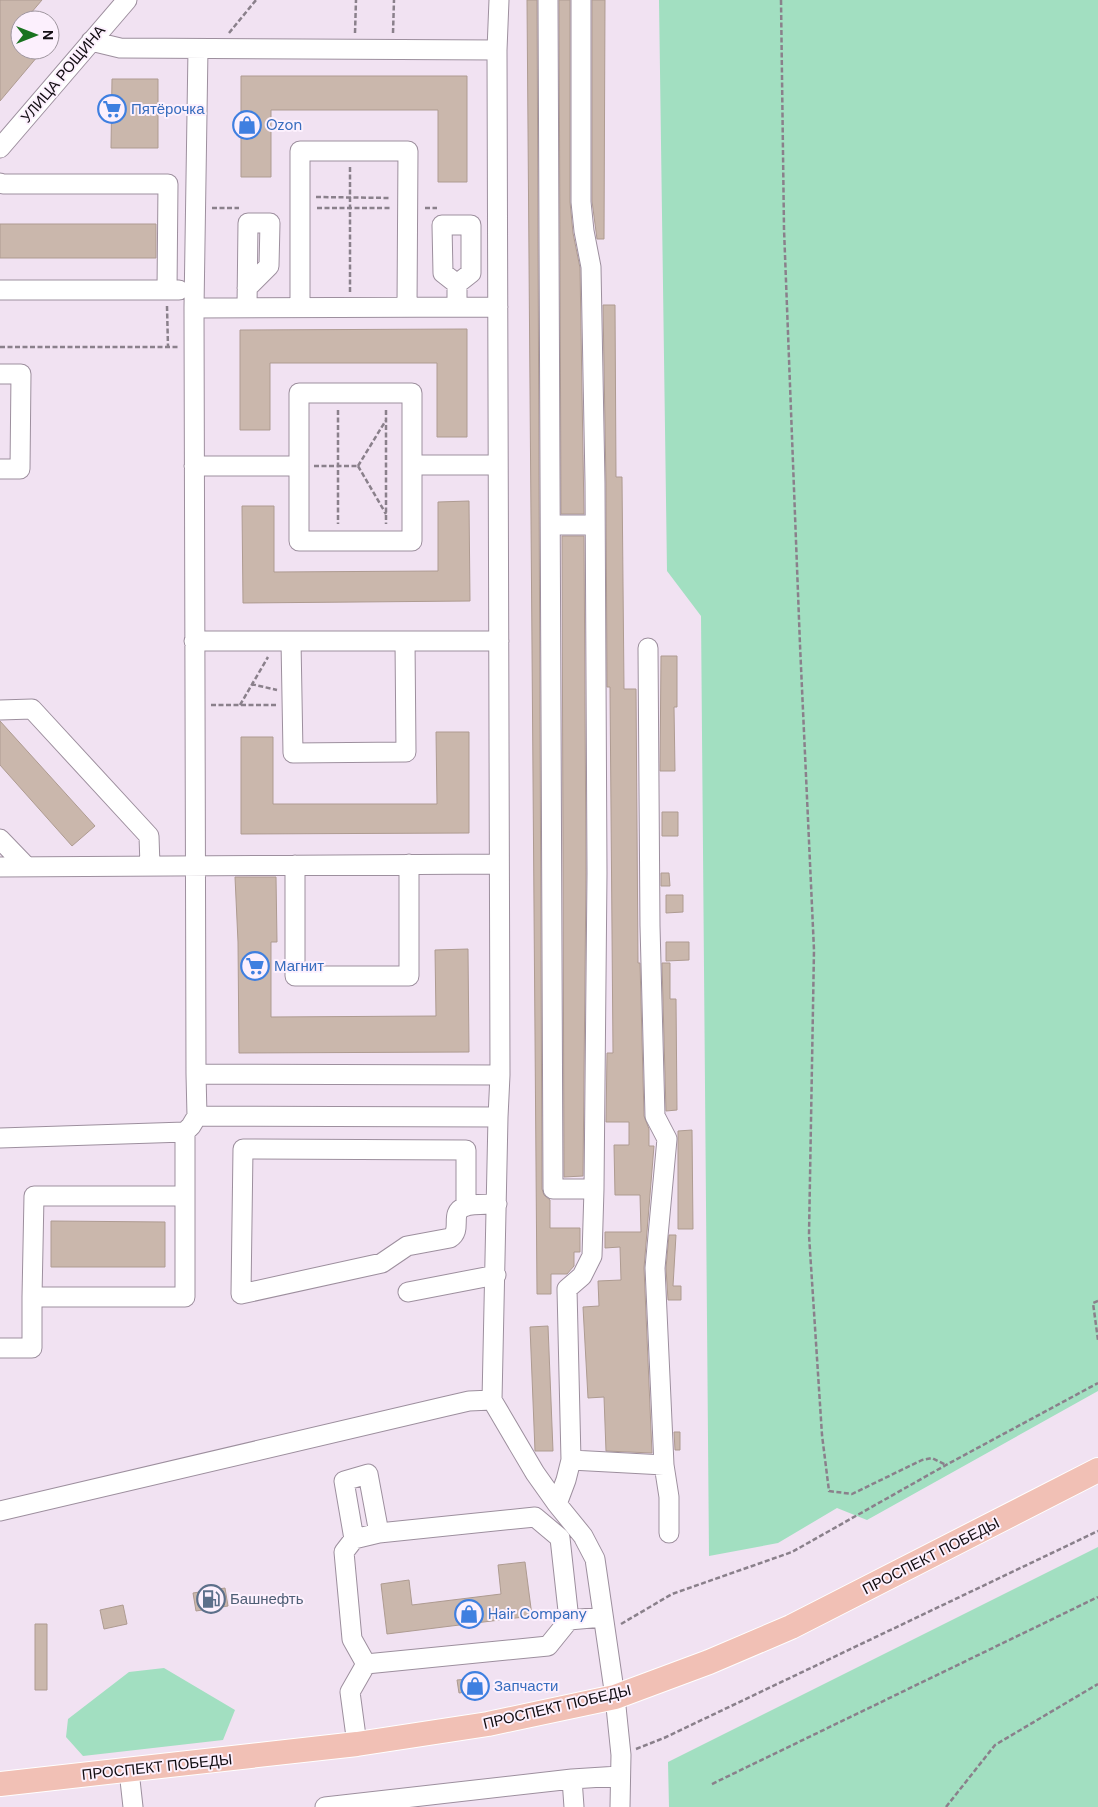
<svg xmlns="http://www.w3.org/2000/svg" width="1098" height="1807" font-family="'DM Sans',sans-serif">
	<style>
		.green { fill: #a2dfc1 }
		.building { fill: #cab7ac; stroke: #ae9b91 }
		.lines { fill: none; stroke-linecap: round; stroke-linejoin: round }
		.minor-casing { stroke: #9d8f9e; stroke-width: 21 }
		.major-casing { stroke: #fff; stroke-width: 26 }
		.path { stroke: #8a808b; stroke-width: 2.5; stroke-dasharray: 5 2.5; stroke-linecap: butt }
		.minor { stroke: #fff; stroke-width: 19 }
		.major { stroke: #f1c0b5; stroke-width: 24 }
		.labels { text-anchor: middle; dominant-baseline: central; stroke-width: 4; stroke-linejoin: round; paint-order: stroke }
		.street-label { font-size: 15px; fill: #130e13; stroke: #fcf0fd }
		.shop-label { font-size: 15px; fill: #366cbe; stroke: #fcf0fd; text-anchor: start }
		.service-label { font-size: 15px; fill: #4e5e75; stroke: #fcf0fd; text-anchor: start }
	</style>
	<rect width="100%" height="100%" fill="#f1e2f2"/>
	<!-- green -->
	<path class="green" d="M659,0H1098V1391L867,1520L837,1508L778,1543L709,1556L701,616L667,571Z
		M1098,1547V1807H669L668,1762Z
		M164,1668L235,1710L223,1740L83,1756L66,1737L68,1719L129,1672Z"/>
	<!-- building -->
	<path class="building" d="M0,0H42L25,20H20V50H43L0,101Z
		M527,0H537L542,1189L544,1195L550,1200V1228H580V1252H574V1266L567,1274H551V1294H537Z
		M559,0H570V202L573,233L580,268L584,514H561Z
		M592,0H605L604,239H597L592,201Z
		M241,76H467V182H438V110H271V177H241Z
		M112,79H158V148H111Z
		M0,224H156V258H0Z
		M603,305H615L616,477H622L624,689H636L638,963H640L644,1116L649,1129V1146H654L644,1268L652,1453L606,1451L604,1397L588,1398L583,1307L599,1306L598,1281L621,1280L620,1247L605,1248V1232H641L640,1195H615L614,1145H629V1122H606L607,1053H613L610,687H607L606,483Z
		M467,329V437H437V363H270V430H240V330Z
		M469,501L470,601L243,603L242,506H274V572L438,571V502Z
		M562,536H584L586,873L583,1176L564,1177Z
		M661,656H677V707H674L675,771H660Z
		M0,721L95,826L72,846L0,765Z
		M436,732H469V833L241,834V737H273V804H437Z
		M662,812H678V836H662Z
		M661,873H669L670,886H661Z
		M235,877H276L277,942H271V1017L436,1016L435,950L468,949L469,1052L239,1053L238,942Z
		M666,895H683V912L666,913Z
		M666,942H689V960L666,961Z
		M662,963H670V999H676L677,1110L666,1111Z
		M692,1130L693,1229H678V1131Z
		M51,1221L165,1222V1267H51Z
		M669,1235H676L673,1286H681V1300H668L666,1268Z
		M548,1326L553,1451H535L530,1327Z
		M674,1432H680V1450H675Z
		M525,1562L532,1616L387,1634L381,1584L409,1580L412,1605L501,1594L498,1565Z
		M225,1588L228,1606L196,1611L193,1593Z
		M123,1605L127,1624L104,1629L100,1610Z
		M35,1624H47V1690H35Z
		M478,1678L480,1690L459,1693L457,1680Z"/>
	<g class="lines">
		<defs>
			<path id="minor" d="M499,0L497,50L500,1075L498,1117L492,1400L535,1473L557,1504L583,1536L595,1559L615,1697L621,1755L620,1807
				M548,0L553,1189H594
				M91,41L120,48L497,50
				M0,148L127,0
				M0,183L3,184H168L167,290
				M457,284L443,273L442,225H471V273L457,284V307
				M247,288L269,266L270,223H248L247,307
				M0,290H179
				M300,307V151H408L407,307
				M194,308L498,307
				M0,374H21L20,469H0
				M299,393H412V541H299Z
				M412,465H498
				M194,466H299
				M551,525H595
				M194,641H499
				M291,641L293,753L406,752L405,641
				M648,648L650,926L655,1116L667,1139L655,1268L664,1465L669,1497V1533
				M0,710L32,709L149,836L150,866
				M0,839L27,867
				M295,865V976H409V864
				M0,867L499,864
				M196,1074L500,1075
				M197,1116L498,1117
				M185,1132V1297H32L34,1196H185
				M0,1138L185,1132L191,1126L197,1116L196,1074L194,308L198,49
				M466,1206V1150L243,1149L241,1294L382,1263L407,1246L450,1238C463,1230 449,1213 464,1207C473,1203 487,1205 497,1204
				M408,1292L496,1275
				M0,1348H32V1297
				M571,1460L664,1465
				M557,1504L566,1480L571,1460L567,1289L582,1276L592,1256L594,1189L597,873L595,483L591,267L584,231L581,202V0
				M0,1511L443,1407L469,1401L492,1400
				M535,1517L560,1538L569,1620L548,1646L366,1664L352,1639L344,1552L354,1539L379,1533Z
				M354,1539L344,1481L368,1474L379,1533
				M569,1620L603,1617
				M357,1744L350,1692L366,1664
				M129,1771L133,1807
				M572,1779L574,1807
				M325,1807L572,1779L619,1776"/>
			<path id="major" d="M0,1784L357,1744L488,1724L615,1697L709,1662L791,1627L1098,1470"/>
		</defs>
		<!-- minor casing -->
		<use href="#minor" class="minor-casing"/>
		<!-- major casing -->
		<use href="#major" class="major-casing"/>
		<!-- path -->
		<path class="path" d="M781,0L784,229L800,645L814,950L809,1235L822,1435L829,1491L852,1494L922,1460L932,1458L946,1465
			M229,33L256,0
			M355,33L356,0
			M393,33L394,0
			M316,197L391,198
			M212,208H239
			M317,208H392
			M425,208H437
			M350,292V167
			M167,306L168,347
			M0,347H178
			M338,410V524
			M386,410V524
			M314,466H358
			M358,466L386,514
			M358,466L386,420
			M251,684L277,690
			M211,705H276
			M240,705L268,657
			M1098,1301L1093,1303L1098,1340
			M621,1624L672,1594L792,1552L946,1465L1098,1383
			M636,1749L664,1738L1098,1531
			M712,1784L1098,1597
			M946,1807L995,1745L1098,1684"/>
		<!-- minor -->
		<use href="#minor" class="minor"/>
		<!-- major -->
		<use href="#major" class="major"/>
	</g>
	<!-- icons -->
	<defs>
		<symbol id="supermarket-ring" viewBox="-11 -11 22 22"><circle r="9.5" fill="#fcf0fd" stroke="#3f7fe0" stroke-width="1.5"/><path d="M-6-5.5h2.5l.6 2H6L4.5 2H-2.5L-4.4-4H-6ZM-1.5 3.2a1.3 1.3 0 1 0 .1 0ZM3 3.2a1.3 1.3 0 1 0 .1 0Z" fill="#3f7fe0"/></symbol>
		<symbol id="shop-ring" viewBox="-11 -11 22 22"><circle r="9.5" fill="#fcf0fd" stroke="#3f7fe0" stroke-width="1.5"/><path d="M-5-2.5h2.3a2.7 3.5 0 0 1 5.4 0H5L5.5 6h-11ZM-1.5-2.5h3a1.5 2.3 0 0 0-3 0Z" fill="#3f7fe0"/></symbol>
		<symbol id="fuel-ring" viewBox="-11 -11 22 22"><circle r="9.5" fill="#fcf0fd" stroke="#5c6f8a" stroke-width="1.5"/><path d="M-5.5-6h7V0h2V4h1.3V-2.5L3-4.5l.8-.8L6-3V5H2.5V1h-1V6h-7ZM-4.2-4.7v3.2H.2V-4.7Z" fill="#5c6f8a"/></symbol>
	</defs>
	<g fill-rule="evenodd">
		<use href="#supermarket-ring" x="96" y="93" width="32" height="32"/>
		<use href="#shop-ring" x="231" y="109" width="32" height="32"/>
		<use href="#supermarket-ring" x="239" y="950" width="32" height="32"/>
		<use href="#fuel-ring" x="195" y="1583" width="32" height="32"/>
		<use href="#shop-ring" x="453" y="1598" width="32" height="32"/>
		<use href="#shop-ring" x="459" y="1670" width="32" height="32"/>
	</g>
	<g class="labels">
		<!-- street labels -->
		<g class="street-label">
			<text transform="translate(63 74) rotate(-50)">УЛИЦА РОЩИНА</text>
			<text transform="translate(931 1556) rotate(-27)">ПРОСПЕКТ ПОБЕДЫ</text>
			<text transform="translate(557 1707) rotate(-13)">ПРОСПЕКТ ПОБЕДЫ</text>
			<text transform="translate(157 1767) rotate(-6)">ПРОСПЕКТ ПОБЕДЫ</text>
		</g>
		<!-- shop labels -->
		<g class="shop-label">
			<text x="131" y="109">Пятёрочка</text>
			<text x="266" y="125">Ozon</text>
			<text x="274" y="966">Магнит</text>
			<text x="488" y="1614">Hair Company</text>
			<text x="494" y="1686">Запчасти</text>
		</g>
		<!-- service labels -->
		<g class="service-label">
			<text x="230" y="1599">Башнефть</text>
		</g>
	</g>
	<!-- north arrow -->
	<g transform="translate(35 35) rotate(90)"><circle r="24" fill="#fcf0fd" stroke="#9f969f"/>
	<path d="M0-4L9 19L0 12L-9 19Z" fill="#197320"/>
	<text y="-8" font-size="14" font-weight="bold" text-anchor="middle" fill="#130e13">N</text>
	</g>
</svg>
